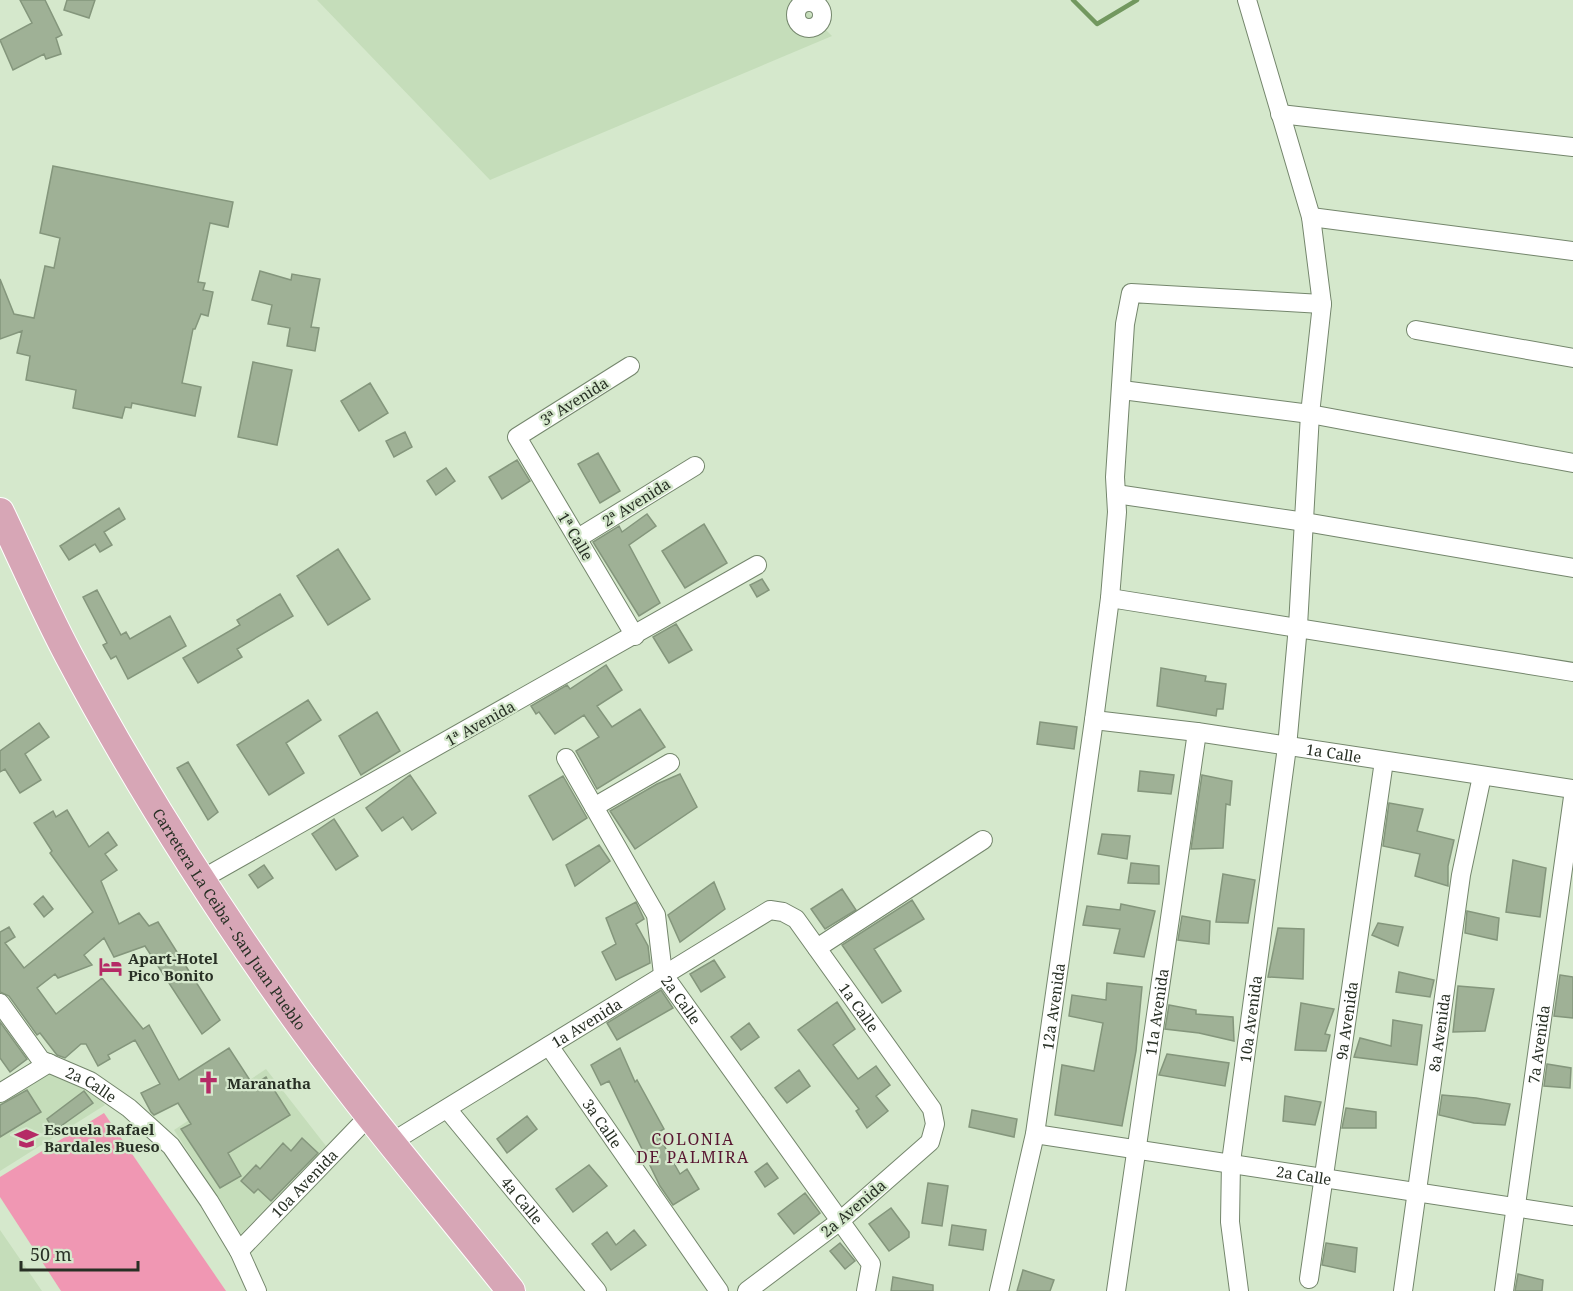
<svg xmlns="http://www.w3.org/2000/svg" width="1573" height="1291" font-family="'Noto Serif',serif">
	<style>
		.built { fill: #c5ddba }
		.green { fill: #f097b3 }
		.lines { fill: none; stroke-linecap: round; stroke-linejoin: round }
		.stream { stroke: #72985f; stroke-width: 4.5 }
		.building { fill: #9fb196; stroke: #84967c; stroke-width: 1.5 }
		.minor-casing { stroke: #74866c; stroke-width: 20 }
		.primary-casing { stroke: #fff; stroke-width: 30 }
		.minor { stroke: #fff; stroke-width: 18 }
		.primary { stroke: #d7a6b6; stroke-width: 28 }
		.labels { text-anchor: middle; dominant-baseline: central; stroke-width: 4.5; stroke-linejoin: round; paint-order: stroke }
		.street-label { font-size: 15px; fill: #283025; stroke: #d5e8cc }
		.poi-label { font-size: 15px; font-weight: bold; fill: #283025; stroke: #d5e8cc; text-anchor: start }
		.neighbourhood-label { font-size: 16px; letter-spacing: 1.5px; fill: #581631; stroke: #d5e8cc }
	</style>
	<rect width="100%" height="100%" fill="#d5e8cc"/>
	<!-- built -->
	<path class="built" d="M317,0H796L832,36L490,180Z
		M266,1069L326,1146L241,1234L174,1130Z
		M48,1071L91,1089L105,1105L0,1171V1100Z
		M0,1230L42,1291H0Z"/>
	<!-- green -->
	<path class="green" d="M104,1113L226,1291H61L0,1197V1177Z"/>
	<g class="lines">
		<!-- stream -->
		<path class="stream" d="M1073,0L1097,24L1137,0"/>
	</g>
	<!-- building -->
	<path class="building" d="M20,0H45L62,35L56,38L61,54L46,59L44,54L13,70L0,40L32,23Z
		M67,0H95L89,18L64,10Z
		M53,166L233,202L228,227L210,223L198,282L205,283L203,290L213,292L208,316L201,314L195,329H193L182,383L201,387L195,416L132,403L131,408L125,407L122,418L73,408L76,390L26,380L30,356L17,353L22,331L0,339V279L14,314L34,318L45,266L54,268L60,238L40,233Z
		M260,271L291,280L292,274L320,279L311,327L319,328L315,351L287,346L290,328L268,324L272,305L252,300Z
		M253,362L292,370L277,445L238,437Z
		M370,383L388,413L359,431L341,401Z
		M405,432L412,447L394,457L386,441Z
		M598,453L620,491L600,503L578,464Z
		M517,460L530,481L502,499L489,477Z
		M446,468L455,481L436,495L427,481Z
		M119,508L125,519L104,532L112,545L100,552L95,544L69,560L60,546Z
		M647,514L656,526L629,545L660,603L639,616L593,542L619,526L622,532Z
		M704,524L727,563L685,588L662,551Z
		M338,549L370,599L328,625L297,576Z
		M762,579L769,590L757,597L750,585Z
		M97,590L121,635L126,632L130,639L170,616L186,646L128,679L116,656L111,659L103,645L107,643L83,597Z
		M280,594L293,616L237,649L242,657L198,683L183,658L240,625L237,620Z
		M676,624L692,650L669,663L653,637Z
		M606,665L622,690L597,706L612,727L640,709L665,747L597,789L576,751L599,737L584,715L555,734L539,712L536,714L531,706L567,685L570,689Z
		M1161,668L1206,676L1205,681L1226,684L1223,709H1217L1216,716L1157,706Z
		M308,700L321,720L286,743L304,773L269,795L237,745Z
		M377,712L400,751L361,775L339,736Z
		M1040,722L1077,727L1074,749L1037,744Z
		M39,723L49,737L25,754L41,780L20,793L5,769L0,772V751Z
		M188,762L218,812L208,820L177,768Z
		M1140,771L1174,775L1171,794L1138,791Z
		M680,774L697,807L635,849L610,811L657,784Z
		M410,775L436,813L412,830L403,817L382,831L366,808Z
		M1202,775L1232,781L1230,805L1226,804L1223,848L1191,849Z
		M563,776L587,818L553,840L529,796Z
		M1389,803L1423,809L1417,831L1454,840L1448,866V886L1415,876L1420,854L1383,846Z
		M67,810L89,847L108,832L117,845L105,854L117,870L101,881L119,924L139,913L149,926L158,922L220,1020L202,1034L145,946L114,957L104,938L84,955L92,965L58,978L55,974L37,988L56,1014L102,978L143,1029L149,1025L179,1080L229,1048L253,1085L266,1077L290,1115L228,1153L241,1176L220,1188L181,1129L191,1124L178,1103L154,1115L151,1112L141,1093L160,1084L135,1040L108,1055L110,1059L98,1066L86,1044H81L65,1058L57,1055L40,1033L37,1035L9,996L0,992V932L9,927L15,937L5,943L24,968L93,912L50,853L52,851L34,823L53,811L56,817Z
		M334,819L358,856L336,870L312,834Z
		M1102,834L1130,836L1127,859L1098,854Z
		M599,845L610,861L575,886L566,865Z
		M1513,860L1546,868L1540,917L1506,912Z
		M1131,863L1159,866V884L1128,883Z
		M264,865L273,878L258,888L249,875Z
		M1223,874L1255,880L1248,923L1216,922Z
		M714,882L725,909L680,942L668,915Z
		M842,889L856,910L825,929L811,909Z
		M43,896L53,909L44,917L34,904Z
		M912,900L924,919L874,949L901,991L882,1003L842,945Z
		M636,902L644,919L636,924L648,946L650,963L616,980L602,952L616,944L606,918Z
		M1121,904L1155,911L1144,957L1114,953L1120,929L1083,925L1087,906L1120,910Z
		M1467,911L1499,918L1497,940L1465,933Z
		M1182,916L1210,921L1209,944L1178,940Z
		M1378,923L1403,927L1398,946L1372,935Z
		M1278,928L1304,929L1303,979L1268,977Z
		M714,960L725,977L701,992L690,974Z
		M1399,972L1434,980L1430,997L1396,992Z
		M1560,975L1573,977V1018L1554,1016Z
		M1107,983L1142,987L1136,1051L1122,1126L1055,1115L1062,1065L1094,1071L1103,1023L1069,1016L1072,995L1106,1000Z
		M1458,986L1494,989L1485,1031L1453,1032Z
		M661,990L673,1008L617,1040L607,1023Z
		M837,1002L855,1029L833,1045L858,1079L876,1066L890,1085L876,1096L888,1111L867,1128L856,1111L859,1109L798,1030Z
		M1301,1003L1334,1009L1325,1034L1330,1035L1326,1051L1295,1050Z
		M1169,1005L1196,1010V1014L1233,1017L1234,1041L1199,1033L1165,1029Z
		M1393,1020L1422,1025L1417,1065L1354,1057L1360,1038L1391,1046Z
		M0,1022L27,1059L10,1072L0,1058Z
		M749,1023L759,1037L741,1050L731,1037Z
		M620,1048L635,1082L637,1080L664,1129L657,1133L680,1174L687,1169L699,1189L673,1205L660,1186L609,1081L601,1085L591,1065Z
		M1167,1054L1229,1063L1225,1086L1159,1075Z
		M1547,1064L1571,1068L1570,1088L1544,1086Z
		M799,1070L810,1086L787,1103L775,1088Z
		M27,1090L41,1112L0,1137V1105Z
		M84,1091L93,1103L54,1131L47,1119Z
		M1442,1095L1476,1098L1510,1104L1505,1125L1474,1123L1439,1115Z
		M1285,1096L1321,1102L1315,1125L1283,1121Z
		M1346,1108L1376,1112V1128H1342Z
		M972,1110L1017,1119L1014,1137L969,1127Z
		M527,1116L537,1129L507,1153L497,1139Z
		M302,1138L318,1153L271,1201L258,1189L254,1193L241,1181L256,1165L260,1169L283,1143L291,1151Z
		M767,1163L778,1178L765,1187L755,1172Z
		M589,1165L607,1186L573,1212L556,1189Z
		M928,1183L948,1186L942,1226L922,1223Z
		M805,1193L820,1213L794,1234L778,1214Z
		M891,1208L909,1232V1237L889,1251L869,1224Z
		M952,1225L986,1230L983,1250L949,1245Z
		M634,1230L646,1245L611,1270L592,1244L607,1232L616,1245Z
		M840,1243L855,1261L845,1269L830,1251Z
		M1326,1243L1357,1248L1355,1272L1322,1265Z
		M1023,1270L1054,1280L1050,1291H1017Z
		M1518,1274L1543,1280L1542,1291H1515Z
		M893,1277L933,1285V1291H891Z"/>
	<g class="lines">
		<defs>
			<g id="minor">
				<circle cx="809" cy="15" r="13"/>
				<path d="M1280,114L1573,147"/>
				<path d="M1311,217L1573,251"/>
				<path d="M1416,330L1573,358"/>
				<path d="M630,366L517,437L635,636"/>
				<path d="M1122,390L1310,414L1573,463"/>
				<path d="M1116,494L1305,522L1573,568"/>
				<path d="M578,538L695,466"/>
				<path d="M1110,598L1573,672"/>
				<path id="s1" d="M1094,720L1197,732L1573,789"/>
				<path id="s2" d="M566,758L656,915L663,974L871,1264L866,1291"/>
				<path d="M594,807L670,763"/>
				<path d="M202,879L757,565"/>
				<path d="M817,948L983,840"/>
				<path id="s3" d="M0,1003L41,1060L90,1081L129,1108L171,1146L209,1201L239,1251L257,1291"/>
				<path id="s4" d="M549,1046L719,1291"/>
				<path d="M0,1093L49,1063"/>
				<path id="s5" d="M448,1110L597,1291"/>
				<path id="s6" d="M1035,1134L1573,1216"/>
				<path id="s7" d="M392,1142L770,910L783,912L796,919L932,1109L935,1124L930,1142L840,1221L747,1291"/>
				<path id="s8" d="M239,1251L370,1115"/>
				<path id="s9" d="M1309,1279L1384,761"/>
				<path id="s10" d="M999,1291L1035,1134L1094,720L1110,598L1117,512L1115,477L1125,324L1131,293L1322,304"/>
				<path id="s11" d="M1116,1291L1197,732"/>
				<path id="s12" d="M1239,1291L1230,1222L1231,1162L1287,747L1298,626L1310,414L1322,304L1311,217L1247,0"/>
				<path id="s13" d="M1403,1291L1461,875L1482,776"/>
				<path id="s14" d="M1504,1291L1573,797"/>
			</g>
			<g id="primary">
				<path id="s15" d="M0,512C23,560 44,609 69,656C131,773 203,887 279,995C351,1098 433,1193 511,1291"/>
			</g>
		</defs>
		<!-- minor casing -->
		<use href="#minor" class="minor-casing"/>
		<!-- primary casing -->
		<use href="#primary" class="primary-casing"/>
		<!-- minor -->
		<use href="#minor" class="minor"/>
		<!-- primary -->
		<use href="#primary" class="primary"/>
	</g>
	<!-- icons -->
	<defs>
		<symbol id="hotel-bare" viewBox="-9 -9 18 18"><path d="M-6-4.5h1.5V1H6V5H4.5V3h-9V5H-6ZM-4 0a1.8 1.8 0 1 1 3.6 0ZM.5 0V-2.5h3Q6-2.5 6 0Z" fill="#b52a66" stroke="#d5e8cc" stroke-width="2.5" paint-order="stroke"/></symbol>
		<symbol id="church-bare" viewBox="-9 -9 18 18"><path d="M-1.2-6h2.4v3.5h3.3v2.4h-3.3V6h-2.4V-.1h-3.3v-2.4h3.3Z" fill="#b52a66" stroke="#d5e8cc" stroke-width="2.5" paint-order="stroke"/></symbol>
		<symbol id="school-bare" viewBox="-9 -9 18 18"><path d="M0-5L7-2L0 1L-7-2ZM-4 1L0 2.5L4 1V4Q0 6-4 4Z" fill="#b52a66" stroke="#d5e8cc" stroke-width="2.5" paint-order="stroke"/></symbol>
	</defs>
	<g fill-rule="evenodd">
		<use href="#hotel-bare" x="94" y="950" width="33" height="33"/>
		<use href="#church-bare" x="192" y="1066" width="33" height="33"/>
		<use href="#school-bare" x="10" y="1122" width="33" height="33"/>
	</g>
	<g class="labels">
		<!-- street labels -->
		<g class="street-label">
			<text transform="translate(574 401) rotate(-32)">3ª Avenida</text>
			<text transform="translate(636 502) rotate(-32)">2ª Avenida</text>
			<text transform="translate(576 536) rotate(59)">1ª Calle</text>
			<text transform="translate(480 723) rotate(-29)">1ª Avenida</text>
			<text stroke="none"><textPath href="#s1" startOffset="242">1a Calle</textPath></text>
			<text stroke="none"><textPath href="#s15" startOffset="468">Carretera La Ceiba - San Juan Pueblo</textPath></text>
			<text stroke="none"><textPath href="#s2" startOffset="272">2a Calle</textPath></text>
			<text stroke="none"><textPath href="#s10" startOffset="290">12a Avenida</textPath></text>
			<text stroke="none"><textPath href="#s7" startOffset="580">1a Calle</textPath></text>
			<text stroke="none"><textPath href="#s11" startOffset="282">11a Avenida</textPath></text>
			<text stroke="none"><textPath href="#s12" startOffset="274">10a Avenida</textPath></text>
			<text stroke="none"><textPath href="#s9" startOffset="261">9a Avenida</textPath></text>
			<text stroke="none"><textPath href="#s7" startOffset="228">1a Avenida</textPath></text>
			<text stroke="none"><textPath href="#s13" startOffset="261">8a Avenida</textPath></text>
			<text stroke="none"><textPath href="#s14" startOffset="249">7a Avenida</textPath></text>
			<text stroke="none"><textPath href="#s3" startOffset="126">2a Calle</textPath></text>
			<text stroke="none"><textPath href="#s4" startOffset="94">3a Calle</textPath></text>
			<text stroke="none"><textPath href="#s6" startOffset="272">2a Calle</textPath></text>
			<text stroke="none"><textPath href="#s8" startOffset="94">10a Avenida</textPath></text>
			<text stroke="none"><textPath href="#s5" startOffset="117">4a Calle</textPath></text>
			<text transform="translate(853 1208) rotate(-40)">2a Avenida</text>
		</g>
		<!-- poi labels -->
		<g class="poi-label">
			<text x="128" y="958">Apart-Hotel<tspan x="128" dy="17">Pico Bonito</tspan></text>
			<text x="227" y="1083">Maranatha</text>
			<text x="44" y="1129">Escuela Rafael<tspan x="44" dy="17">Bardales Bueso</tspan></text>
		</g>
		<!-- neighbourhood labels -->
		<g class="neighbourhood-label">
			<text x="693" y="1139">COLONIA<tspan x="693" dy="18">DE PALMIRA</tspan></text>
		</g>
	</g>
	<!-- scale -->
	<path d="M21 1261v9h117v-9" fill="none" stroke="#283025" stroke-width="3"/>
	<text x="30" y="1261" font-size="18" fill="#283025" stroke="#d5e8cc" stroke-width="4.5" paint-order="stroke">50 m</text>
</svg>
